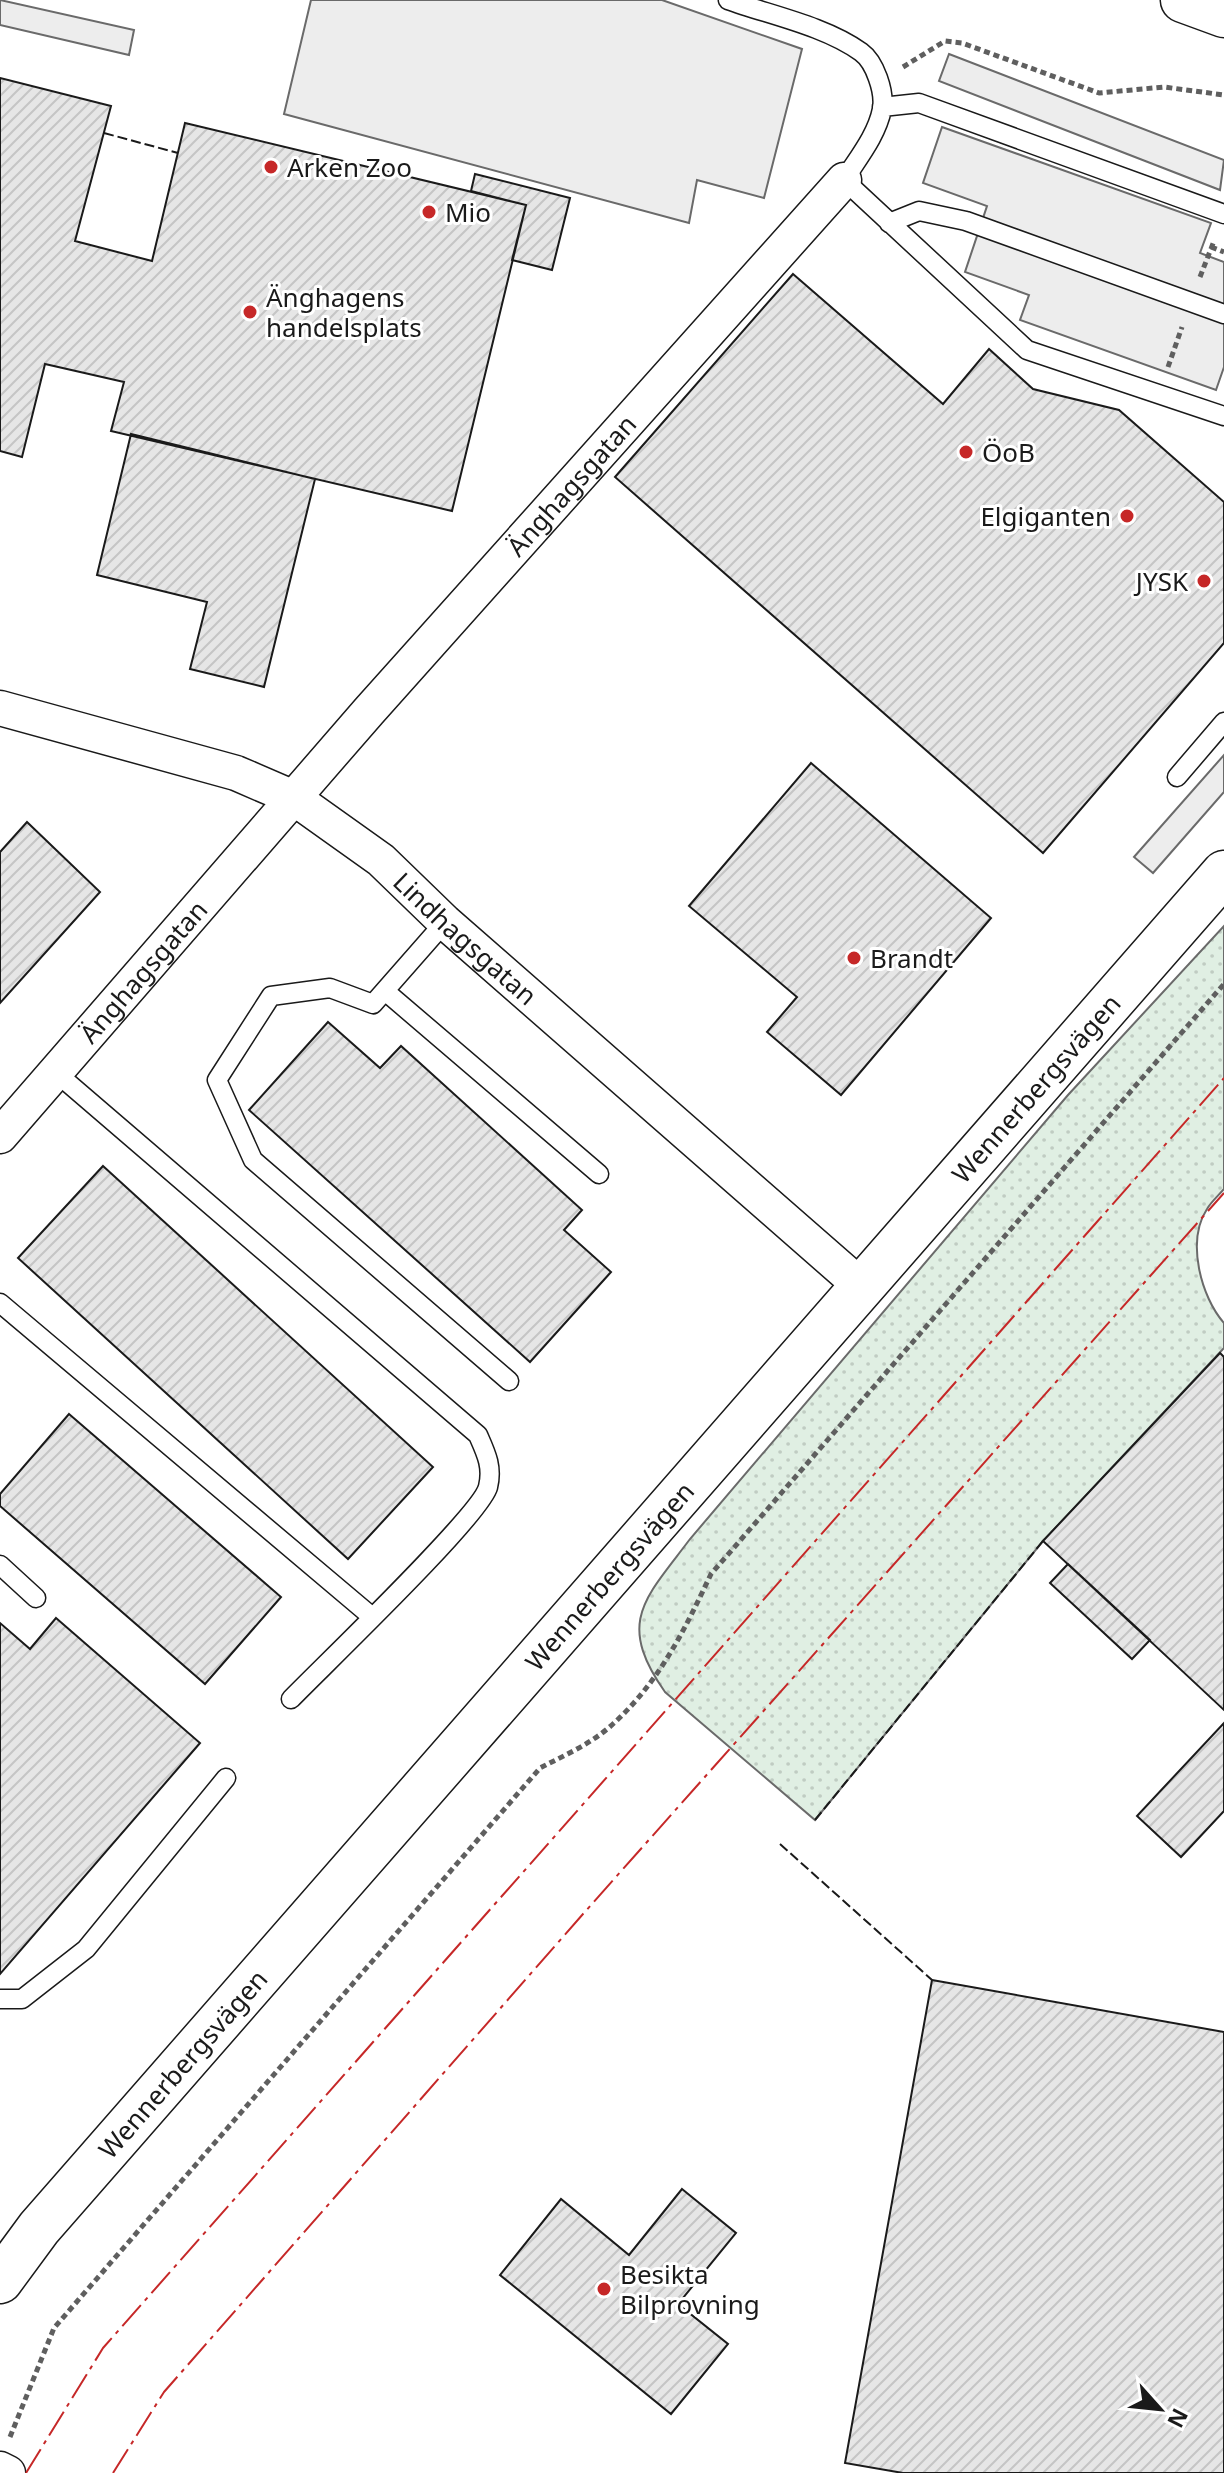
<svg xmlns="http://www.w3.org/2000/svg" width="1224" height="2473" font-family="'Noto Sans',sans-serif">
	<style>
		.grass { fill: url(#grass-dots); stroke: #6a6a6a; stroke-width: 2 }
		.parking { fill: #ededed; stroke: #6a6a6a; stroke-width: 2 }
		.building { fill: url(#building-hatch); stroke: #1a1a1a; stroke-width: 2 }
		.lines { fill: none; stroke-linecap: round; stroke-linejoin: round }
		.service-casing { stroke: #1a1a1a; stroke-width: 21 }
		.minor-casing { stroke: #1a1a1a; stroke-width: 37 }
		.tertiary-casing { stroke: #1a1a1a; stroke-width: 47 }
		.secondary-casing { stroke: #1a1a1a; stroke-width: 47 }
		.path { stroke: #5f5f5f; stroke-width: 5; stroke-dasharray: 6 4; stroke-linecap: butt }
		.service { stroke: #fff; stroke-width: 18 }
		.minor { stroke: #fff; stroke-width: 34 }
		.tertiary { stroke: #fff; stroke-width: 44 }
		.secondary { stroke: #fff; stroke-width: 44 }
		.fence { stroke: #1a1a1a; stroke-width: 2; stroke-dasharray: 10 4; stroke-linecap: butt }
		.power { stroke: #c62828; stroke-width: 2; stroke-dasharray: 28 6 4 6; stroke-linecap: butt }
		.poi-dot { fill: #c62828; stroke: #fff; stroke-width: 3 }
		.labels { text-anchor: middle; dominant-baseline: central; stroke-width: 6; stroke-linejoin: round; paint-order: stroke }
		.poi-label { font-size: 26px; fill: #1a1a1a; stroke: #fff; text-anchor: start }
		.street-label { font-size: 26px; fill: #1a1a1a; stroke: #fff }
	</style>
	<defs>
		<pattern id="grass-dots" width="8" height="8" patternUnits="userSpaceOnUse" patternTransform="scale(2)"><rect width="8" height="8" fill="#e0efe3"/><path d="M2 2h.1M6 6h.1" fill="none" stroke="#c0ccc2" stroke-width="1.8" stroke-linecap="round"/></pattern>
		<pattern id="building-hatch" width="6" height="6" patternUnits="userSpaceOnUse" patternTransform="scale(2)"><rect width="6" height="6" fill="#e6e6e6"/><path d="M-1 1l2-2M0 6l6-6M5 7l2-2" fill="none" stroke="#c5c5c5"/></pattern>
	</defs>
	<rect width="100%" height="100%" fill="#fff"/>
	<!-- grass -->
	<path class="grass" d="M1224,926V1189C1219,1195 1211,1202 1207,1209C1186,1241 1201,1297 1224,1323V1348L1043,1541L815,1820L665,1692C615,1621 646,1598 690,1539L1068,1095Z"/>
	<!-- parking -->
	<path class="parking" d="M0,0L134,30L129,55L0,25Z
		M311,0H662L802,49L764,198L697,180L689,223L284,114Z
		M949,54L1224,160L1220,190L939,81Z
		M942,127L1211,223L1200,253L1224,262V367L1216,390L1020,320L1029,295L965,272L987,206L923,183Z
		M1224,755V792L1153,873L1134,857Z"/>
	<!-- building -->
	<path class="building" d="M0,78L111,106L75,241L152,261L185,123L526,205L452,511L111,431L124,382L45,364L22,457L0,451Z
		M475,174L570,198L552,270L512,260L526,205L471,191Z
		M793,274L943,404L989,349L1033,389L1119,410L1224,502V643L1043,853L615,477Z
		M131,434L315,479L264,687L190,669L207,602L97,575Z
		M811,763L991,918L841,1095L767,1032L797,997L689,906Z
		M27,822L100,892L0,1003V852Z
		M328,1022L380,1068L401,1046L582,1210L564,1230L611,1272L530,1362L249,1110Z
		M103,1166L433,1467L348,1559L18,1258Z
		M1220,1353L1224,1357V1710L1043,1541Z
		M69,1414L281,1597L205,1684L0,1506V1494Z
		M1068,1564L1150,1640L1132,1659L1050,1583Z
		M56,1618L200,1743L0,1974V1623L30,1649Z
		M1224,1723V1811L1181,1857L1137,1816Z
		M932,1980L1224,2032V2473H903L845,2463Z
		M682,2189L736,2233L678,2304L728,2344L671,2414L500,2275L561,2199L629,2255Z"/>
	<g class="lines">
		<defs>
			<path id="service" d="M728,0C770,15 825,26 861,52C875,62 885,92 882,109C877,135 858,158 844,180L1027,350L1224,416
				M882,107L919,103L1224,214
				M889,223L919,211L966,221L1224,314
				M1177,777L1224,722
				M445,922L373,1004L330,988L271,996L217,1080L253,1160L509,1381
				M385,991L599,1174
				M53,1070L478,1435C486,1453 493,1467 488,1487C481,1515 322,1667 291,1699
				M0,1303L371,1616
				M0,1565L36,1598
				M0,1999H22L86,1949L226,1778"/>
			<g id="minor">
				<path id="s1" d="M0,708L236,773L294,798L381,860L445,922L862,1287"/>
				<path id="s2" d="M0,1136L369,711L844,180"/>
				<path d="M0,2469L8,2473"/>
			</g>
			<g id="tertiary">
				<path id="s3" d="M0,2281L39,2228L1224,873"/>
			</g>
			<path id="secondary" d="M1183,0L1224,15"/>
		</defs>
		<!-- service casing -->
		<use href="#service" class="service-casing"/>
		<!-- minor casing -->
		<use href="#minor" class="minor-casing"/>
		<!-- tertiary casing -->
		<use href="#tertiary" class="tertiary-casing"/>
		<!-- secondary casing -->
		<use href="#secondary" class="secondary-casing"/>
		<!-- path -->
		<path class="path" d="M903,67L945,41L962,43L1099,93L1164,87L1224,95
			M1211,247L1224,252
			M1200,277L1214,241
			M1168,367L1182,327
			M10,2437L54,2328L540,1768C565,1755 593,1743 614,1723C660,1681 685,1629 711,1574L1224,984"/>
		<!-- service -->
		<use href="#service" class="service"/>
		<!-- minor -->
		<use href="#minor" class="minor"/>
		<!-- tertiary -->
		<use href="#tertiary" class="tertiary"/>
		<!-- secondary -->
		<use href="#secondary" class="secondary"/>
		<!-- fence -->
		<path class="fence" d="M104,133L178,153
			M815,1820L1043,1541
			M780,1844L932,1980"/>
		<!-- power -->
		<path class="power" d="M26,2473L103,2348L1224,1078
			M113,2473L164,2392L583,1914L1224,1193"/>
	</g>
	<!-- markers -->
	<g class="poi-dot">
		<circle cx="271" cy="167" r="8"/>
		<circle cx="429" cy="212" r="8"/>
		<circle cx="250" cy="312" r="8"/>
		<circle cx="966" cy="452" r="8"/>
		<circle cx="1127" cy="516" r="8"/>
		<circle cx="1204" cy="581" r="8"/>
		<circle cx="854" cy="958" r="8"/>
		<circle cx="604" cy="2289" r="8"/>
	</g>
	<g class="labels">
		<!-- poi labels -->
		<g class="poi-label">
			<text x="287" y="167">Arken Zoo</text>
			<text x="445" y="212">Mio</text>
			<text x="266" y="297">Änghagens<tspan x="266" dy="30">handelsplats</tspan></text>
			<text x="982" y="452">ÖoB</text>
			<text x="1111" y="516" text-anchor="end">Elgiganten</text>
			<text x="1188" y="581" text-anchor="end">JYSK</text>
			<text x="870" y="958">Brandt</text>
			<text x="620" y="2274">Besikta<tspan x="620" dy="30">Bilprovning</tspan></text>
		</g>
		<!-- street labels -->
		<g class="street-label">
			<text stroke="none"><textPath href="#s2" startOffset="866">Änghagsgatan</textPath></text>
			<text stroke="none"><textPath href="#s1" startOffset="530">Lindhagsgatan</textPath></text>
			<text stroke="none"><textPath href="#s2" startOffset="218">Änghagsgatan</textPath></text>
			<text stroke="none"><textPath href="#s3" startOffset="1580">Wennerbergsvägen</textPath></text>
			<text stroke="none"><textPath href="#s3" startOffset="932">Wennerbergsvägen</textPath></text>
			<text stroke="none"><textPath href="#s3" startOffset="284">Wennerbergsvägen</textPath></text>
		</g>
	</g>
	<!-- north arrow -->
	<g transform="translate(1160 2409) rotate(117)" stroke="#ffffff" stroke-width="6" paint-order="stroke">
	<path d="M0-6L14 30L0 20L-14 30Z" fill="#1a1a1a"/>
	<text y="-12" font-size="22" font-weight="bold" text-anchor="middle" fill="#1a1a1a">N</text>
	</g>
</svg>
